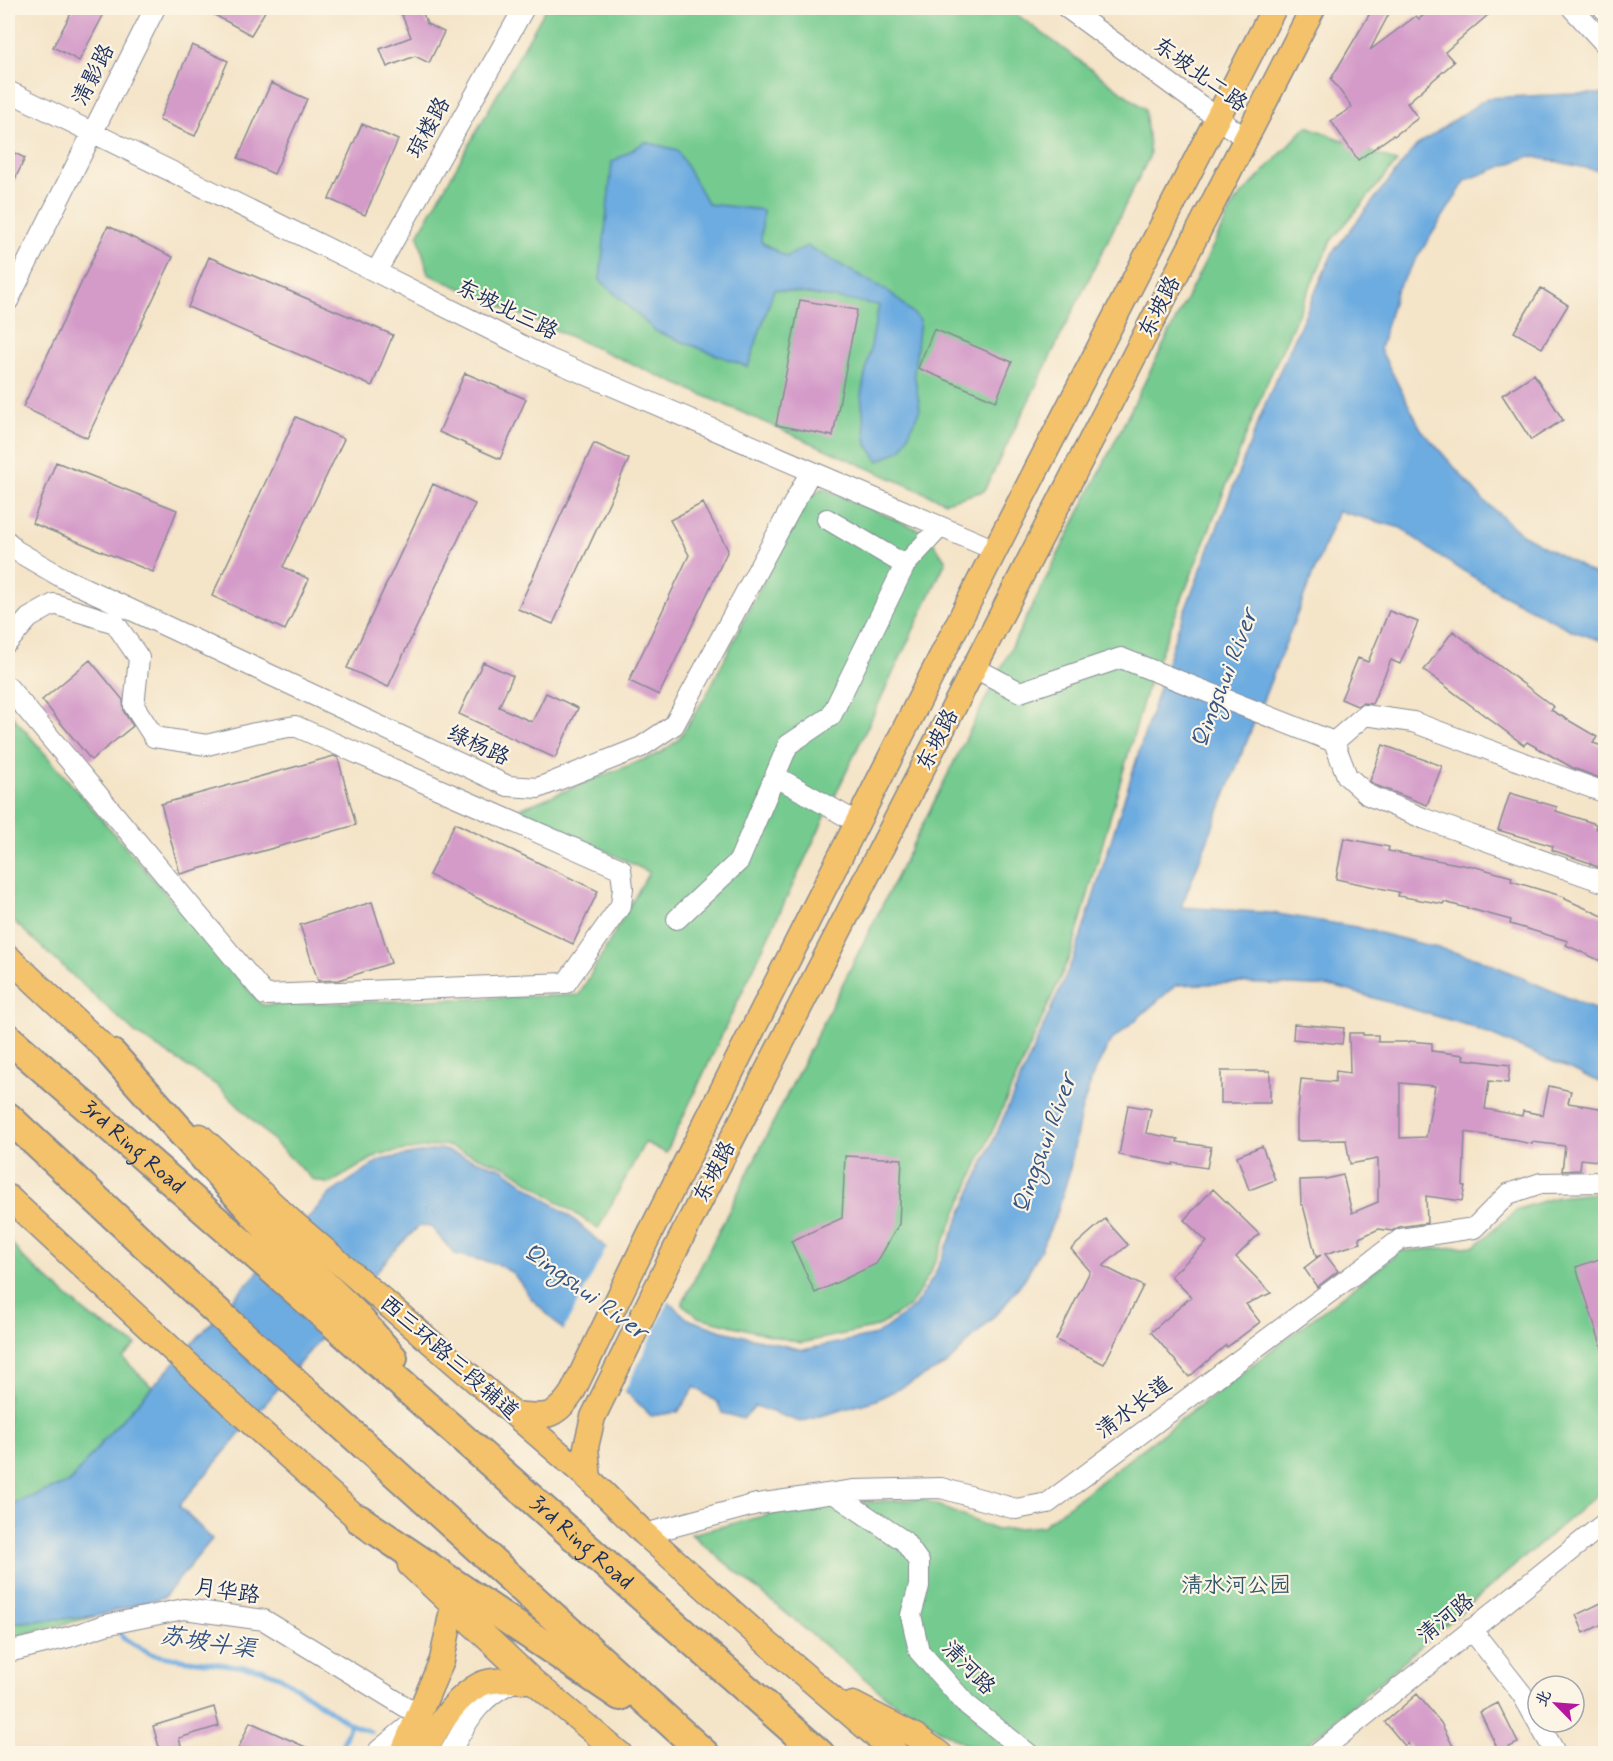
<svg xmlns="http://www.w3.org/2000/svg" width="1613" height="1761" font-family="Mynerve,'LXGW WenKai TC',sans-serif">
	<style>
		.green { fill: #75cb8f; stroke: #487d76; stroke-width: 1.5 }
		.water { fill: #6dace0; stroke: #446e9f; stroke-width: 1.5 }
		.pier { fill: #f4e4c8 }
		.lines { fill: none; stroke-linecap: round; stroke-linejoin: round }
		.stream { stroke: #6dace0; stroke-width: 5 }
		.building { fill: #d49bc9; fill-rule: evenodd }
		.minor-casing { stroke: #888a93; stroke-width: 22 }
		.major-casing { stroke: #888a93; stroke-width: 27 }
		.highway-casing { stroke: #888a93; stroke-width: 32 }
		.minor { stroke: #fff; stroke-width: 20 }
		.major { stroke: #f4c26a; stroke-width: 24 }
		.highway { stroke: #f4c26a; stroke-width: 28 }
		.labels { text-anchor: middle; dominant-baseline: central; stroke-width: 4.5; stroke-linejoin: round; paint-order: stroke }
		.street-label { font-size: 22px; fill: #1b2f5e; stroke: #fcf5e5 }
		.park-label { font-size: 22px; fill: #32566a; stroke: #fcf5e5 }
		.water-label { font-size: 24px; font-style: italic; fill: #345485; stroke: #fcf5e5 }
	</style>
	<rect width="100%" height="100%" fill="#fcf5e5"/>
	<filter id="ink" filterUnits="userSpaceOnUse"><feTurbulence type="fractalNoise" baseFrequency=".0167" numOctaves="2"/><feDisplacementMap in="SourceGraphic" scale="12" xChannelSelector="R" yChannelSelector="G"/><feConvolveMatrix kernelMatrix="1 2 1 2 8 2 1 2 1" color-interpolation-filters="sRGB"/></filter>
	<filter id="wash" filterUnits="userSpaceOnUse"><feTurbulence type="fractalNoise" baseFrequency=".008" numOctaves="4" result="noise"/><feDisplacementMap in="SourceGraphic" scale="24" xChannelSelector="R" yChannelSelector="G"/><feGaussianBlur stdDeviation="1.35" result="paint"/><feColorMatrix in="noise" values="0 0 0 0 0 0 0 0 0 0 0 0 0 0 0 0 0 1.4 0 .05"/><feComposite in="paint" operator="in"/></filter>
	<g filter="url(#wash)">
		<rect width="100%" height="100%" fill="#f4e4c8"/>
		<!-- green -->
		<path class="green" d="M546,8H1008L1145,109L1150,155L984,491L945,502L428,274L418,235Z
			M1307,126L1397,162L1331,241L1263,392L1147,688L1072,951L930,1273L911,1305L877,1327L801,1343L698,1317L682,1304L1235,202Z
			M822,488L927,533L946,561L666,1153L645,1142L598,1229L507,1167L444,1145L380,1154L329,1184L312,1179L218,1086L135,1033L8,916V711L262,1005L579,995L649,872L519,809L660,753L678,740L706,696L802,503Z
			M1605,1192V1488L1297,1753H979L889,1699L691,1534L803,1506L923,1499L996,1530L1042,1526L1401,1251L1475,1246L1518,1209L1557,1197Z
			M8,1238L22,1257L91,1317L136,1345L123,1358L152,1387L107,1436L70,1482L12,1504L8,1503Z
			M97,1616L8,1638V1623Z"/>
		<!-- water -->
		<path class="water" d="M1571,94H1605V172L1530,156L1466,180L1396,291L1380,349L1421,429L1483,500L1523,535L1605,580V642L1573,631L1502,594L1440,557L1401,528L1338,511L1181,907L1272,913L1356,927L1477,958L1605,1014V1084L1470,1026L1336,987L1238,983L1176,985L1110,1042L1093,1075L1081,1112L1069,1173L1057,1213L1041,1249L1025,1278L1004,1306L946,1365L876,1400L800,1422L755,1406L743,1419L722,1413L718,1403L695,1387L678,1412L651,1416L531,1298L513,1273L497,1264L455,1254L431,1227L420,1225L395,1250L179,1506L212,1539L164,1597L97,1616L8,1623V1503L12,1504L70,1482L107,1436L330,1194L380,1160L441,1149L503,1169L572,1218L688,1319L722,1331L803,1350L876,1335L915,1306L934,1276L1076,952L1177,631L1266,402L1333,252L1416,146L1487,98Z
			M645,142L677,150L708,204L763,210L761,242L786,257L807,246L891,293L920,320L914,372L920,409L902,449L879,461L867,445L861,395L879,305L774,289L748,367L655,331L600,280L612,162Z"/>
		<!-- pier -->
		<path class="pier" d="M608,1245L670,1299L624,1393L562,1333Z"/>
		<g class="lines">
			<!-- stream -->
			<path class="stream" d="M117,1626L123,1638L151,1654L172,1658L261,1669L281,1677L350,1724L339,1754
				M350,1724L371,1732"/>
		</g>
		<g id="blocks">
			<!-- building -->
			<path class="building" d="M74,8H107L79,61L53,47Z
				M202,8H267L251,35Z
				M399,8H421L427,24L444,32L429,63L415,56L387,67L380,49L411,37Z
				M1373,8H1392L1370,50L1416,16L1419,19L1432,8H1496L1445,52L1454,62L1407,103L1418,118L1394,136L1393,135L1358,160L1331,121L1352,107L1331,79Z
				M192,45L228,61L195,136L159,120Z
				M271,83L307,99L274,174L238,158Z
				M362,124L398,140L365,215L329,199Z
				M8,150L25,158L8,194Z
				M108,226L173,257L87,438L23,407Z
				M209,257L393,335L372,386L188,307Z
				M1541,288L1568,305L1542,348L1514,332Z
				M800,300L857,310L833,436L776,425Z
				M934,329L1012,362L996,401L918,368Z
				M465,373L526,399L500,459L439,432Z
				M1534,374L1563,420L1531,440L1502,395Z
				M296,417L344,439L283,567L309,579L285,630L212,596Z
				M594,443L629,459L553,624L518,609Z
				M56,462L177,510L153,572L32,523Z
				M433,484L475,504L388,687L347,668Z
				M703,503L728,550L659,695L629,681L689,555L670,520Z
				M1389,611L1418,622L1400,664L1391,660L1372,704L1362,703L1357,706L1341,699L1358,658L1368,662Z
				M1453,631L1554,707L1551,710L1597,737L1593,743L1605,747V780L1573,768L1527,742L1524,745L1424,670Z
				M90,660L123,700L124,712L133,726L91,760L42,700Z
				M483,662L513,676L499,707L532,722L546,693L578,708L555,758L459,714Z
				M1383,745L1442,766L1427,805L1375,785L1370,781Z
				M334,756L338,758L356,825L180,874L161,804Z
				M1510,793L1557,807L1556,811L1596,824L1595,828L1600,830L1602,824L1605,825V870L1590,864V863L1552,850L1553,846L1498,830Z
				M455,823L598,891L573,944L429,875Z
				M1344,838L1389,847L1388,851L1468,866L1469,865L1512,877L1511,881L1565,897V899L1605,917V963L1566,945L1568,941L1510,924L1511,920L1444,902L1443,904L1398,896L1399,892L1336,879Z
				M372,902L391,963L339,980L318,981L300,925Z
				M1294,1024L1344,1028L1342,1044L1293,1039Z
				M1349,1033H1363V1035H1378V1042H1409V1041L1432,1043V1051L1464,1055L1463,1059L1510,1065L1508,1083L1489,1081L1485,1109L1522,1116L1523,1111L1543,1115L1549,1086L1571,1091L1568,1103L1605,1109V1162L1581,1159L1580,1170L1562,1171L1565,1146L1532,1142V1144L1517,1141V1140L1465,1132L1463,1186H1465L1462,1201L1426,1196L1427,1223L1399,1227L1392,1231L1379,1229L1359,1238L1361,1243L1325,1254L1338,1271L1317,1287L1304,1268L1321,1255L1316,1257L1303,1205H1301L1300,1180L1326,1179L1343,1175L1352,1213L1378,1202V1159L1350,1164L1346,1140L1297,1141V1119L1301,1079L1335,1082L1336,1071L1350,1073ZM1400,1083L1435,1086L1426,1137L1400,1138Z
				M1221,1071H1270V1103H1221Z
				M1128,1105L1151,1109L1146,1133L1178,1139L1177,1142L1211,1147L1207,1168L1173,1163V1165L1119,1155Z
				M1262,1146L1275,1180L1249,1190L1237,1156Z
				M845,1156L902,1159L899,1224L876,1264L815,1293L791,1241L842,1218Z
				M1213,1189L1259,1234L1236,1257L1271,1293L1246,1304L1260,1322L1227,1347L1226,1345L1189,1377L1151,1332L1191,1297L1171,1276L1207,1242L1184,1220Z
				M1105,1219L1128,1245L1103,1266L1143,1286L1104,1364L1056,1340L1090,1271L1071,1249Z
				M1605,1257V1347L1602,1348L1576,1267Z
				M1605,1601V1623L1584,1633L1576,1615Z
				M1417,1694L1441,1723L1457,1754H1413L1408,1743L1405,1746L1385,1722Z
				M1498,1703L1518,1743L1499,1752L1480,1712Z
				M214,1707L219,1726L179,1738L183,1754H161L153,1726Z
				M250,1722L321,1754H236Z"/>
		</g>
	</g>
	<g filter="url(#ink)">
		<use href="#blocks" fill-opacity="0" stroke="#888a93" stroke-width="1.5"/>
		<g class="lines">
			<defs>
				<path id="minor" d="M1067,8L1246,139
					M1572,8L1606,45
					M1603,8L1606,11
					M8,91L376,272L545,357L995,550
					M376,272L524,8
					M8,301L155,8
					M827,519L905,565
					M8,542L15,550L63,578L508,786L538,788L641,747L674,725L811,471
					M8,642L29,618L54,604L115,623L139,658L134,706L154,737L207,745L255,733L295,726L621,869L623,888L621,905L566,983L265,995L8,687
					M975,668L1020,692L1121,658L1334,742L1347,776L1368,795L1425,819L1606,883
					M1334,742L1365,715L1413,722L1606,793
					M775,776L858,823
					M677,919L739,861L788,745L831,716L905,565L940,527
					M833,1493L904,1541L919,1562V1586L911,1615L919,1651L966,1704L1029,1754
					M645,1534L757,1504L855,1490L941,1488L1016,1509L1048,1503L1401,1239L1474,1228L1508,1194L1541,1183L1606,1182
					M1471,1629L1522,1694L1556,1754
					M8,1652L69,1637L105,1625L184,1609L264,1620L419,1715
					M378,1754L379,1750L416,1720
					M449,1754C467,1722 479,1696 514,1682
					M1317,1754L1606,1522"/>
				<path id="major" d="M8,957L124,1066
					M200,1136L290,1220L589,1479L645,1534L766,1642L897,1754
					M8,1197L259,1430L373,1532
					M514,1414C543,1417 554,1420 572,1393L649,1235L995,550L1274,8
					M589,1479L586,1447L593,1417L675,1250L1313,8
					M410,1565L533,1681L620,1754
					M853,1704L917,1737L940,1754
					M402,1754L442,1660L453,1605
					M424,1754C436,1728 455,1697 481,1684C494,1678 518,1681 533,1681"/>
				<g id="highway">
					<path id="s1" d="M8,1038L258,1257L820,1754"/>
					<path d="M112,1054L274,1236L354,1313L393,1358"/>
					<path d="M8,1117L212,1307L705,1754"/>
					<path d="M359,1519L620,1696"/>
				</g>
			</defs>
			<!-- minor casing -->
			<use href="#minor" class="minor-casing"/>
			<!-- major casing -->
			<use href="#major" class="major-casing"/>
			<!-- highway casing -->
			<use href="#highway" class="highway-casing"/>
			<!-- minor -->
			<use href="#minor" class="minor"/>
			<!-- major -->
			<use href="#major" class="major"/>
			<!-- highway -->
			<use href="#highway" class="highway"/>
		</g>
	</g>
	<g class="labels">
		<!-- street labels -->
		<g class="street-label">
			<text transform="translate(94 75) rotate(-63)">清影路</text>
			<text transform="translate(1200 75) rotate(36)">东坡北二路</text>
			<text transform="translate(429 128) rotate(-61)">琼楼路</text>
			<text transform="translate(1160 307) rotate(-63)">东坡路</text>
			<text transform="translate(507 310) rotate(26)">东坡北三路</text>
			<text transform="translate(938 740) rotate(-63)">东坡路</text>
			<text transform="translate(478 746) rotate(25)">绿杨路</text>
			<text stroke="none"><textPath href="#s1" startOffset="166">3rd Ring Road</textPath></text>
			<text transform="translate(715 1172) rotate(-63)">东坡路</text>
			<text transform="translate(449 1358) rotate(41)">西三环路三段辅道</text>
			<text transform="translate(1134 1408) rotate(-37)">清水长道</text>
			<text stroke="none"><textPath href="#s1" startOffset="764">3rd Ring Road</textPath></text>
			<text transform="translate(227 1592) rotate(8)">月华路</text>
			<text transform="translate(1446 1619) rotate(-39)">清河路</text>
			<text transform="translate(968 1668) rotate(46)">清河路</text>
		</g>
		<!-- park labels -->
		<g class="park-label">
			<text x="1236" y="1586">清水河公园</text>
		</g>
		<!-- water labels -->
		<g class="water-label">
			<text transform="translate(1225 679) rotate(-69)">Qingshui River</text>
			<text transform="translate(1045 1144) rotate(-70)">Qingshui River</text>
			<text transform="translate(585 1292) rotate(36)">Qingshui River</text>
			<text transform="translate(208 1643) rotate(9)">苏坡斗渠</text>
		</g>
	</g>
	<!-- margin -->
	<rect width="1613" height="1761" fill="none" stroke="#fcf5e5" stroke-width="30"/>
	<!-- north arrow -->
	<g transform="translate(1556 1704) rotate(295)"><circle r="28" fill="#fcf5e5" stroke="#a2a6af" stroke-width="1.5"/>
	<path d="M0-4.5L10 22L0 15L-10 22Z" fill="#b5179e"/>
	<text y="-9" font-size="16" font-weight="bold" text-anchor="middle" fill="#1b2f5e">北</text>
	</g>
</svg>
